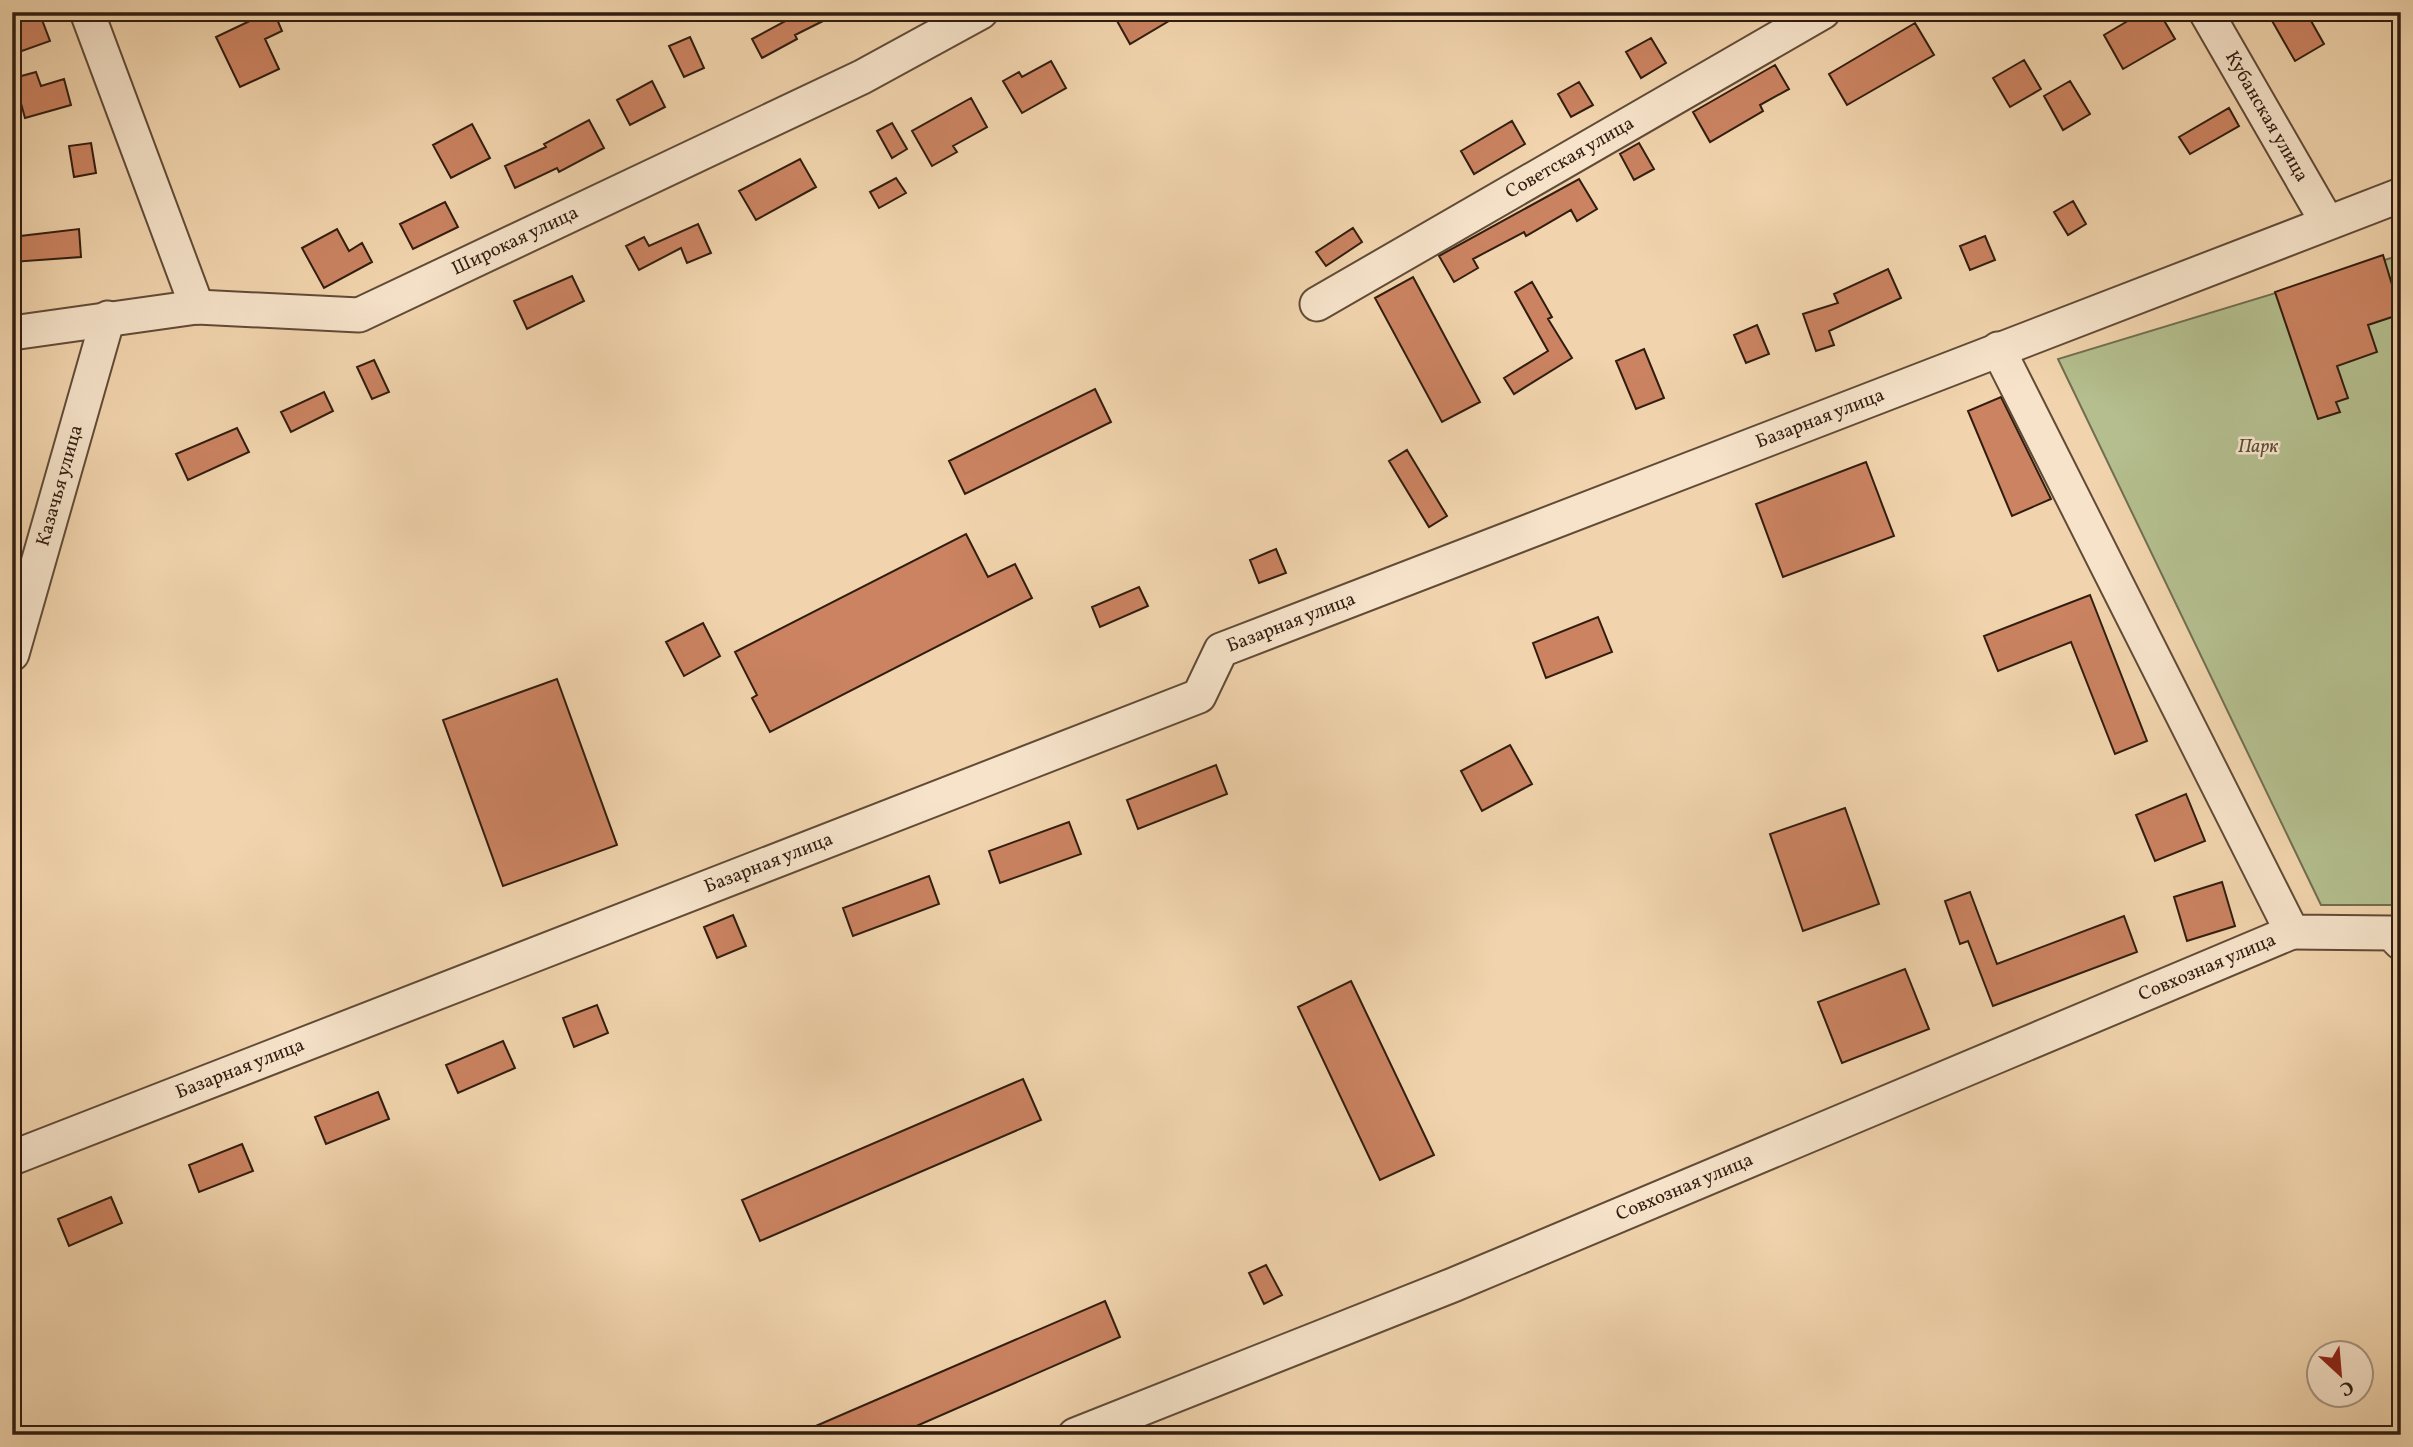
<svg xmlns="http://www.w3.org/2000/svg" width="2413" height="1447" font-family="Vollkorn,serif">
	<style>
		.green { fill: #b4be8e; stroke: #726e4f; stroke-width: 2 }
		.building { fill: #cb8361; stroke: #311d10; stroke-width: 2 }
		.lines { fill: none; stroke-linecap: round; stroke-linejoin: round }
		.minor-casing { stroke: #614b37; stroke-width: 37 }
		.minor { stroke: #f6e3ca; stroke-width: 33 }
		.labels { text-anchor: middle; dominant-baseline: central; stroke-width: 5; stroke-linejoin: round; paint-order: stroke }
		.street-label { font-size: 19px; fill: #311d10; stroke: #f6e3ca }
		.park-label { font-size: 19px; font-style: italic; fill: #584d36; stroke: #f6e3ca }
	</style>
	<rect width="100%" height="100%" fill="#f1d4ad"/>
	<filter id="stains"><feTurbulence type="fractalNoise" baseFrequency=".00286" numOctaves="4"/><feColorMatrix values="0 0 0 0 .2 0 0 0 0 .09 0 0 0 0 .02 0 0 0 .5 -.17"/></filter>
	<radialGradient id="worn" r=".72"><stop offset=".6" stop-color="#630" stop-opacity="0"/><stop offset="1" stop-color="#630" stop-opacity=".3"/></radialGradient>
	<!-- green -->
	<path class="green" d="M2401,255V905H2321L2058,359Z"/>
	<!-- building -->
	<path class="building" d="M29,12H39L50,41L19,52L12,34V18Z
		M250,12H274L282,31L265,39L279,69L240,87L216,37L254,19Z
		M802,12H841L795,35L797,39L762,58L752,39Z
		M1112,12H1184L1130,44Z
		M2143,12H2159L2175,39L2123,69L2104,35Z
		M2267,12H2306L2324,44L2295,61Z
		M1915,23L1934,55L1847,105L1829,74Z
		M690,37L704,68L684,77L669,46Z
		M1651,38L1666,63L1641,78L1626,52Z
		M2024,60L2041,89L2010,107L1993,78Z
		M1051,61L1066,88L1022,113L1003,81L1019,72L1022,77Z
		M1775,65L1789,89L1760,105L1763,111L1710,142L1693,112Z
		M36,72L41,86L64,79L71,105L25,118L14,78Z
		M652,81L665,107L630,125L617,100Z
		M2070,81L2090,114L2063,130L2044,96Z
		M1579,82L1593,105L1571,117L1558,94Z
		M971,98L987,127L953,146L957,152L932,166L912,131Z
		M2229,108L2239,126L2190,154L2179,137Z
		M589,120L604,148L559,172L557,168L515,188L505,166L546,147L544,144Z
		M1512,121L1525,144L1474,174L1461,151Z
		M892,123L907,149L892,158L877,131Z
		M472,124L490,158L451,178L433,145Z
		M91,143L96,173L74,177L69,146Z
		M1639,143L1654,169L1634,180L1620,154Z
		M800,159L816,187L756,220L739,191Z
		M896,178L906,193L879,208L870,192Z
		M1579,179L1597,209L1577,221L1571,210L1526,236L1524,232L1473,259L1478,268L1454,282L1439,256Z
		M2073,201L2086,224L2068,235L2054,212Z
		M445,202L458,227L413,249L400,224Z
		M698,224L711,253L687,263L681,248L639,270L626,246L644,237L649,246Z
		M1353,228L1362,242L1326,266L1316,252Z
		M79,229L81,257L12,262V237Z
		M337,229L349,251L362,243L372,262L324,288L302,248Z
		M1985,236L1995,260L1970,270L1960,246Z
		M2383,255L2401,314L2368,325L2377,352L2337,366L2348,398L2336,402L2340,412L2318,419L2275,292Z
		M1888,269L1901,298L1829,331L1834,345L1816,351L1803,314L1838,303L1834,294Z
		M572,276L584,301L527,329L514,301Z
		M1413,277L1480,402L1442,422L1375,298Z
		M1532,282L1552,317L1548,319L1572,358L1514,394L1504,378L1548,351L1515,292Z
		M1757,325L1769,354L1746,363L1734,335Z
		M1644,349L1664,398L1636,409L1616,361Z
		M374,360L389,392L372,399L357,367Z
		M1095,389L1111,422L965,494L949,461Z
		M324,392L333,411L291,432L281,412Z
		M2001,397L2051,499L2012,516L1968,411Z
		M237,428L249,452L188,480L176,454Z
		M1407,450L1447,516L1429,527L1389,461Z
		M1866,462L1894,536L1783,577L1756,504Z
		M966,534L988,577L1015,564L1032,598L770,732L752,698L757,695L735,652Z
		M1276,549L1286,573L1259,583L1250,560Z
		M1139,587L1148,606L1100,627L1092,607Z
		M2090,595L2147,741L2115,754L2071,642L1998,671L1984,636Z
		M1598,617L1612,652L1546,678L1533,643Z
		M703,623L720,656L684,676L666,642Z
		M557,679L617,845L503,886L443,720Z
		M1510,745L1532,784L1482,811L1461,771Z
		M1216,765L1227,794L1138,829L1127,800Z
		M2186,794L2205,841L2155,861L2136,815Z
		M1845,808L1879,904L1803,931L1770,834Z
		M1069,822L1081,854L1000,883L989,851Z
		M929,876L939,904L853,936L843,908Z
		M2222,882L2235,926L2187,941L2174,897Z
		M1970,892L1997,964L2124,916L2137,952L1993,1006L1968,941L1960,944L1945,901Z
		M733,915L746,946L717,958L704,927Z
		M1905,969L1929,1029L1842,1063L1818,1002Z
		M1351,981L1434,1155L1380,1180L1298,1007Z
		M597,1005L608,1033L574,1047L563,1018Z
		M503,1041L515,1068L458,1093L446,1065Z
		M1023,1079L1041,1120L760,1241L742,1200Z
		M378,1092L389,1119L326,1144L315,1117Z
		M242,1144L253,1171L199,1192L189,1165Z
		M111,1197L122,1223L69,1246L58,1219Z
		M1266,1265L1282,1295L1264,1304L1249,1273Z
		M1105,1301L1120,1337L896,1435H795Z"/>
	<g class="lines">
		<defs>
			<g id="minor">
				<path d="M87,12L197,307"/>
				<path id="s1" d="M2206,12L2327,222"/>
				<path id="s2" d="M1317,304L1823,12"/>
				<path id="s3" d="M12,333L197,307L359,315L862,77L981,12"/>
				<path d="M1998,349L2292,932L2391,933L2401,943"/>
				<path id="s4" d="M12,654L108,318"/>
				<path id="s5" d="M12,1158L1199,696L1221,650L2401,195"/>
				<path id="s6" d="M1075,1435L1453,1285L2292,932"/>
			</g>
		</defs>
		<!-- minor casing -->
		<use href="#minor" class="minor-casing"/>
		<!-- minor -->
		<use href="#minor" class="minor"/>
	</g>
	<g class="labels">
		<!-- street labels -->
		<g class="street-label">
			<text stroke="none"><textPath href="#s1" startOffset="121">Кубанская улица</textPath></text>
			<text stroke="none"><textPath href="#s2" startOffset="292">Советская улица</textPath></text>
			<text stroke="none"><textPath href="#s3" startOffset="522">Широкая улица</textPath></text>
			<text stroke="none"><textPath href="#s5" startOffset="1967">Базарная улица</textPath></text>
			<text stroke="none"><textPath href="#s4" startOffset="175">Казачья улица</textPath></text>
			<text stroke="none"><textPath href="#s5" startOffset="1400">Базарная улица</textPath></text>
			<text stroke="none"><textPath href="#s5" startOffset="812">Базарная улица</textPath></text>
			<text stroke="none"><textPath href="#s6" startOffset="1225">Совхозная улица</textPath></text>
			<text stroke="none"><textPath href="#s5" startOffset="245">Базарная улица</textPath></text>
			<text stroke="none"><textPath href="#s6" startOffset="658">Совхозная улица</textPath></text>
		</g>
		<!-- park labels -->
		<g class="park-label">
			<text x="2258" y="447">Парк</text>
		</g>
	</g>
	<!-- margin -->
	<rect width="2413" height="1447" fill="none" stroke="#f1d4ad" stroke-width="42"/>
	<rect x="14" y="14" width="2385" height="1419" fill="none" stroke="#311d10" stroke-width="3.5"/>
	<rect x="21" y="21" width="2371" height="1405" fill="none" stroke="#311d10" stroke-width="2"/>
	<!-- north arrow -->
	<g transform="translate(2340 1374) rotate(154)"><circle r="33" fill="#f6e3ca" stroke="#a79480" stroke-width="2"/>
	<path d="M0-5L12 26L0 18L-12 26Z" fill="#8f2418"/>
	<text y="-10" font-size="19" font-weight="bold" text-anchor="middle" fill="#311d10">С</text>
	</g>
	<rect width="100%" height="100%" filter="url(#stains)"/>
	<rect width="100%" height="100%" fill="url(#worn)"/>
</svg>
